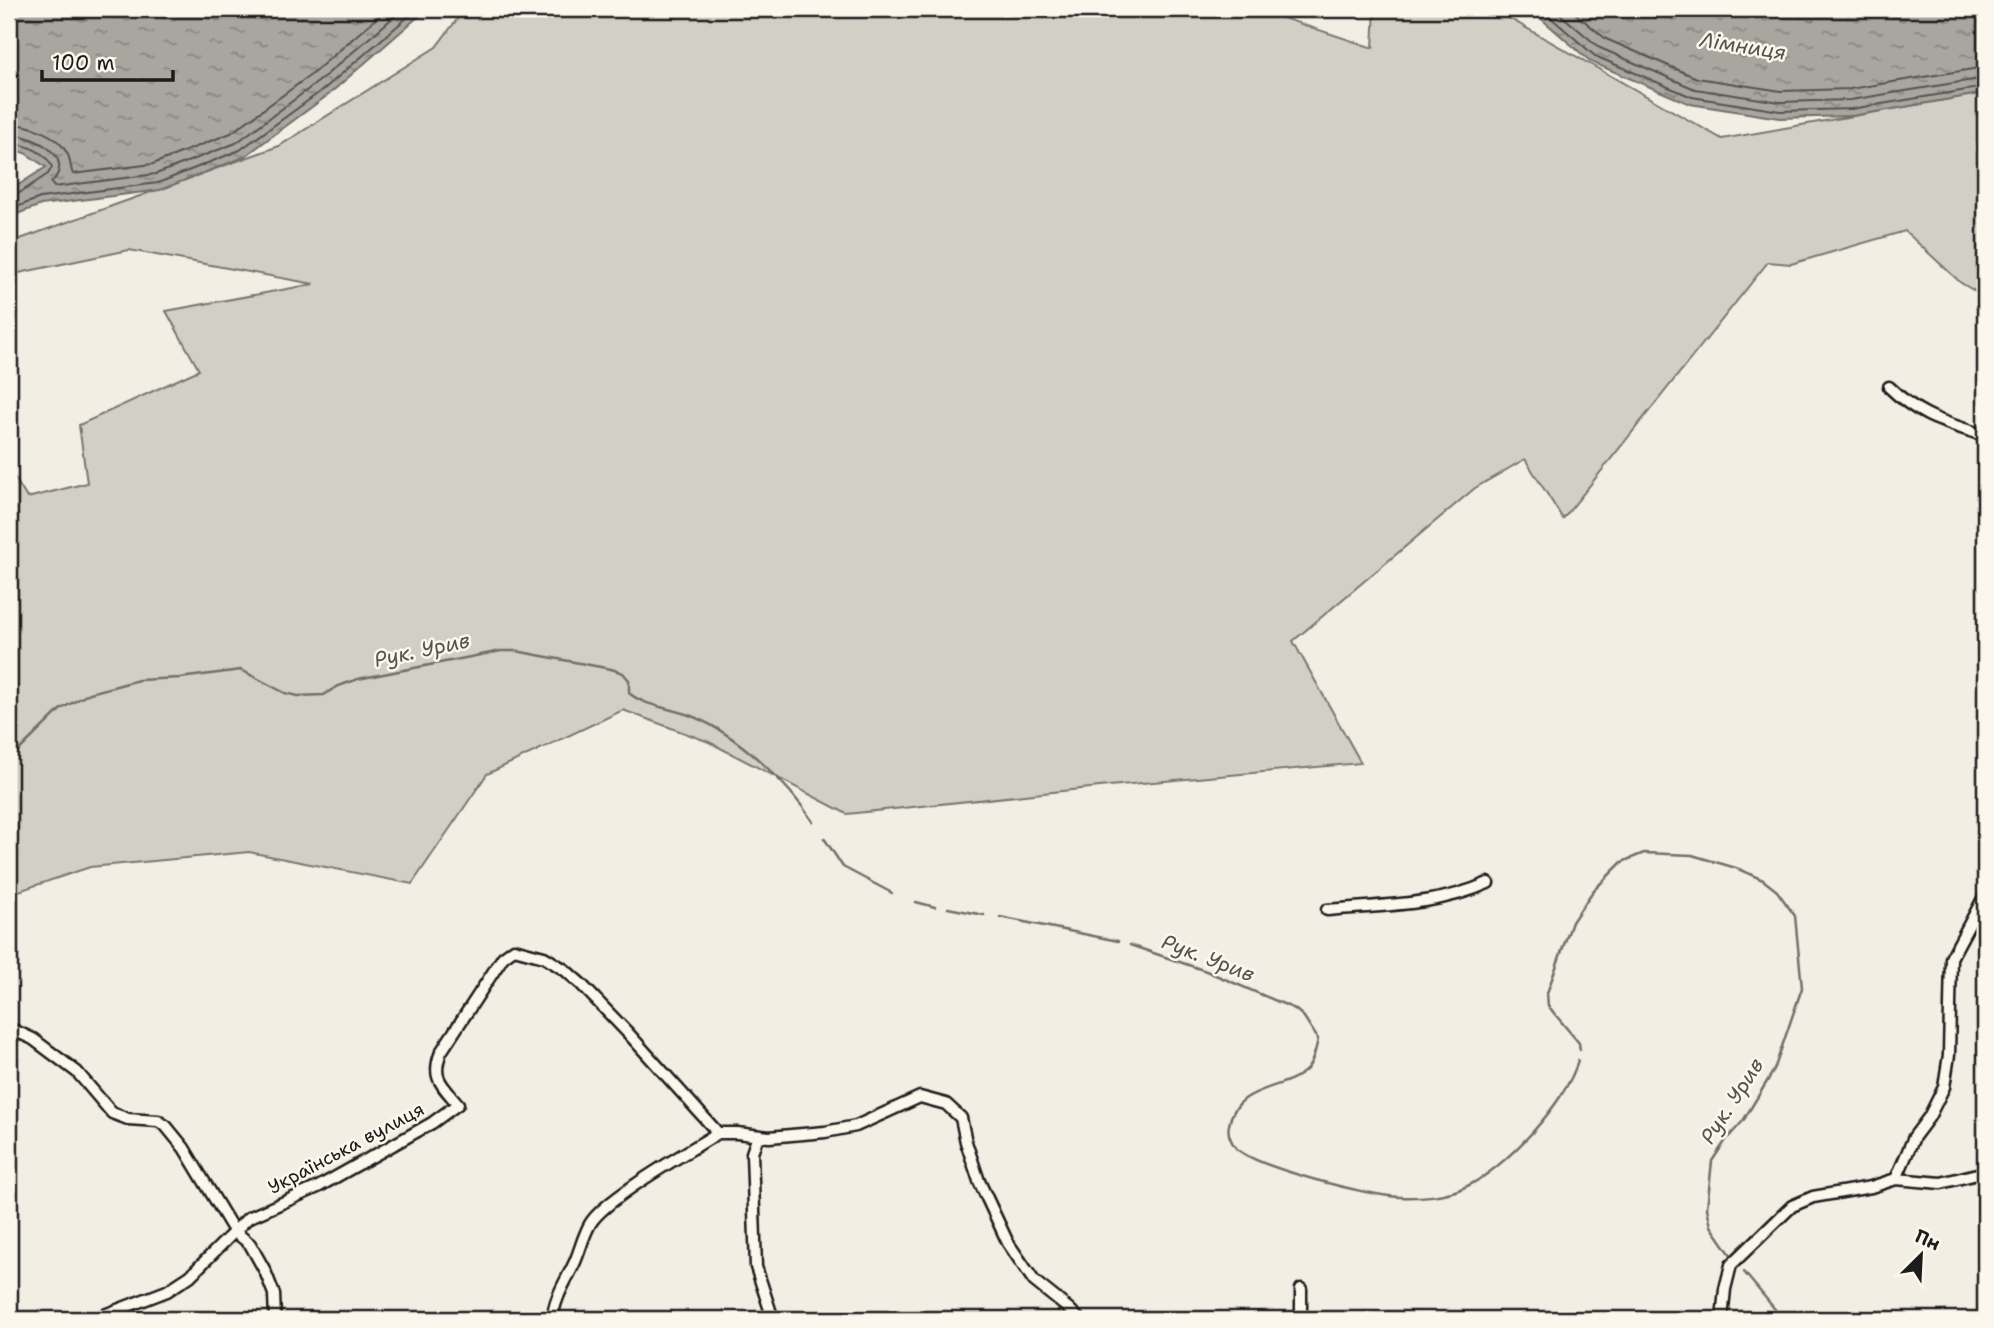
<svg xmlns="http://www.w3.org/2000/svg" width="1994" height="1328" font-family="'Shantell Sans',sans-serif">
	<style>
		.green { fill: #d2cfc6; stroke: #777671; stroke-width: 2 }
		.water { fill: url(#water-ripples); stroke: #716f6b; stroke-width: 2 }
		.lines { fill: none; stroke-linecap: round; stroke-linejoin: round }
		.shore { stroke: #545351; stroke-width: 2 }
		.stream { stroke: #716f6b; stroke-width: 2.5 }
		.street-casing { stroke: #1c1c1c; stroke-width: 15 }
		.street { stroke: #fbf7ec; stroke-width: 10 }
		.labels { text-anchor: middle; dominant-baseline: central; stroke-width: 5; stroke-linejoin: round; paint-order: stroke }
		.street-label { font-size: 19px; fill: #1c1c1c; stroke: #fbf7ec }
		.water-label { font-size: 21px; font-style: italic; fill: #545351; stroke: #fbf7ec }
	</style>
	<defs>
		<pattern id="water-ripples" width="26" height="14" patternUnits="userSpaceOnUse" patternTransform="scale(1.75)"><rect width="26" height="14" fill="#a9a6a0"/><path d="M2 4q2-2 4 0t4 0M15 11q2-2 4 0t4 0" fill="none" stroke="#898682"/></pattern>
	</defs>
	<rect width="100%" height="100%" fill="#f2eee4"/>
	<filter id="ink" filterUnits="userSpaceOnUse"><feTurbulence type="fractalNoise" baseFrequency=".0143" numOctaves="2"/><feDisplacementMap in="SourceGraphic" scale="14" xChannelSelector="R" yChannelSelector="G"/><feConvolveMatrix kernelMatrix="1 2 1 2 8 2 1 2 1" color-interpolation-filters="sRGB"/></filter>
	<g filter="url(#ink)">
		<!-- green -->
		<path class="green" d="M465,9H1273L1277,16L1373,48L1375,9H1493L1722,139L1985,93V297L1961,283L1905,231L1791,264L1768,262L1563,519L1525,459L1475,488L1293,641L1361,763L1109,786L847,814L709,742L623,710L487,774L412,884L249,852L90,867L19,891L9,883V468L27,498L87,483L79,425L199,370L166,311L314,284L129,250L9,275V243L279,146L436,47Z"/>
		<!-- water -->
		<path class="water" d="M9,9H427L328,95L244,157L160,190L41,205L9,217V191L46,167L25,153L9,149Z
			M1530,9H1985V93L1852,116L1779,118L1690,104L1591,62Z"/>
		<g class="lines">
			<!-- shore -->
			<path class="shore" d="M1541,9L1595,56L1692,97L1780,111L1851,109L1985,87
				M1554,9L1600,48L1695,89L1780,102L1850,100L1985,78
				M1570,9L1606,39L1697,78L1781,91L1850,89L1985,67
				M9,124C29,124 57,134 67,153C71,160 70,168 73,174L153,164L231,133L312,74L387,9
				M9,134C32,135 78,156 51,183L54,187L156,174L236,143L318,82L403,9
				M9,143C24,144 46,151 52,167L48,174L15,196L9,197
				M9,210L40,198L158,183L240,150L324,89L417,9"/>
			<!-- stream -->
			<path class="stream" d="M9,760L61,709L90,693L139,680L180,678L241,670L285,693L298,696L324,695L336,687L358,679L501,651H516L611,669L623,673L629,680V693C645,707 674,708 694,717C738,735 788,783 813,822
				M824,838L843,867L892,893
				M916,902L935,907
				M948,908L984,915
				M1000,917L1118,941
				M1130,945L1206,971L1295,1009L1304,1017L1318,1039C1316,1048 1314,1060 1308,1068C1288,1091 1236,1083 1229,1125C1227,1133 1231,1143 1237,1149C1259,1168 1369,1196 1400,1197C1419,1198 1446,1196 1463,1188C1502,1172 1568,1101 1578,1060
				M1580,1050L1579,1043L1548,1006L1547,993L1572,922L1593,891L1622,862L1644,853L1692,855L1736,868L1763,880L1777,891L1795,916L1802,988L1774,1070L1743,1121L1726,1140L1712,1161L1707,1208L1711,1226L1731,1255
				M1744,1272L1783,1319"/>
			<defs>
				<path id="street" d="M1889,387C1921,418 1945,422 1985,436
					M1327,910C1382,905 1437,906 1488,883
					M9,1028L33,1039L77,1072L112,1113L128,1119L158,1121L166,1126L184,1148L234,1231L250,1244L265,1271L274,1294L275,1319
					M758,1136L752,1153L756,1267L773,1319
					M1896,1179L1941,1183L1985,1172
					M94,1319L167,1291L190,1276L248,1218L318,1187L432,1123L458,1104C441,1084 431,1078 441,1052L503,957L514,949L544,957L565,970L581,984L628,1033L718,1133
					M553,1319C553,1300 566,1281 574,1264C580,1251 583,1236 590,1224C604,1199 691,1150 718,1133H737L769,1137L825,1132L856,1126L920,1097L946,1104L961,1118L966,1142L979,1181L1008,1243L1034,1281L1069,1309L1079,1319
					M1301,1319V1289
					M1722,1319L1725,1289L1731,1265L1792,1206L1813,1197L1871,1187L1896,1179L1914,1137L1929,1117L1944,1087L1949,1055L1951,958L1985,895"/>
			</defs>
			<!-- street casing -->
			<use href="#street" class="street-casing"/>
			<!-- street -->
			<use href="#street" class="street"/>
		</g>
	</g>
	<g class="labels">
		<!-- street labels -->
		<g class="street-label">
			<text transform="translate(346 1148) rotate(-28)">Українська вулиця</text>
		</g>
		<!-- water labels -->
		<g class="water-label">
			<text transform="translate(1743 46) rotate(9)">Лімниця</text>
			<text transform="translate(422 650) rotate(-12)">Рук. Урив</text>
			<text transform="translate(1208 958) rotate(21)">Рук. Урив</text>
			<text transform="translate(1732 1101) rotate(-57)">Рук. Урив</text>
		</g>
	</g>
	<!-- margin -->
	<rect width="1994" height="1328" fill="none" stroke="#fbf7ec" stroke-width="35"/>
	<rect x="18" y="18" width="1959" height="1293" fill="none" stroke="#1c1c1c" stroke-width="2.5" filter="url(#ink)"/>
	<!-- north arrow -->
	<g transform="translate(1921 1255) rotate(24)" stroke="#fbf7ec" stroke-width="5" paint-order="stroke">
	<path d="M0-5L12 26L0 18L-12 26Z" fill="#1c1c1c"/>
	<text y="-10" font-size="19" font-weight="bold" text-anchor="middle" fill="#1c1c1c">Пн</text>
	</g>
	<!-- scale -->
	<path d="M42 70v10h131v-10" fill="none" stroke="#1c1c1c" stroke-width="3.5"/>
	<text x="52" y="70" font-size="21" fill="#1c1c1c" stroke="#fbf7ec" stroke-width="5" paint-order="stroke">100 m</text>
</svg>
